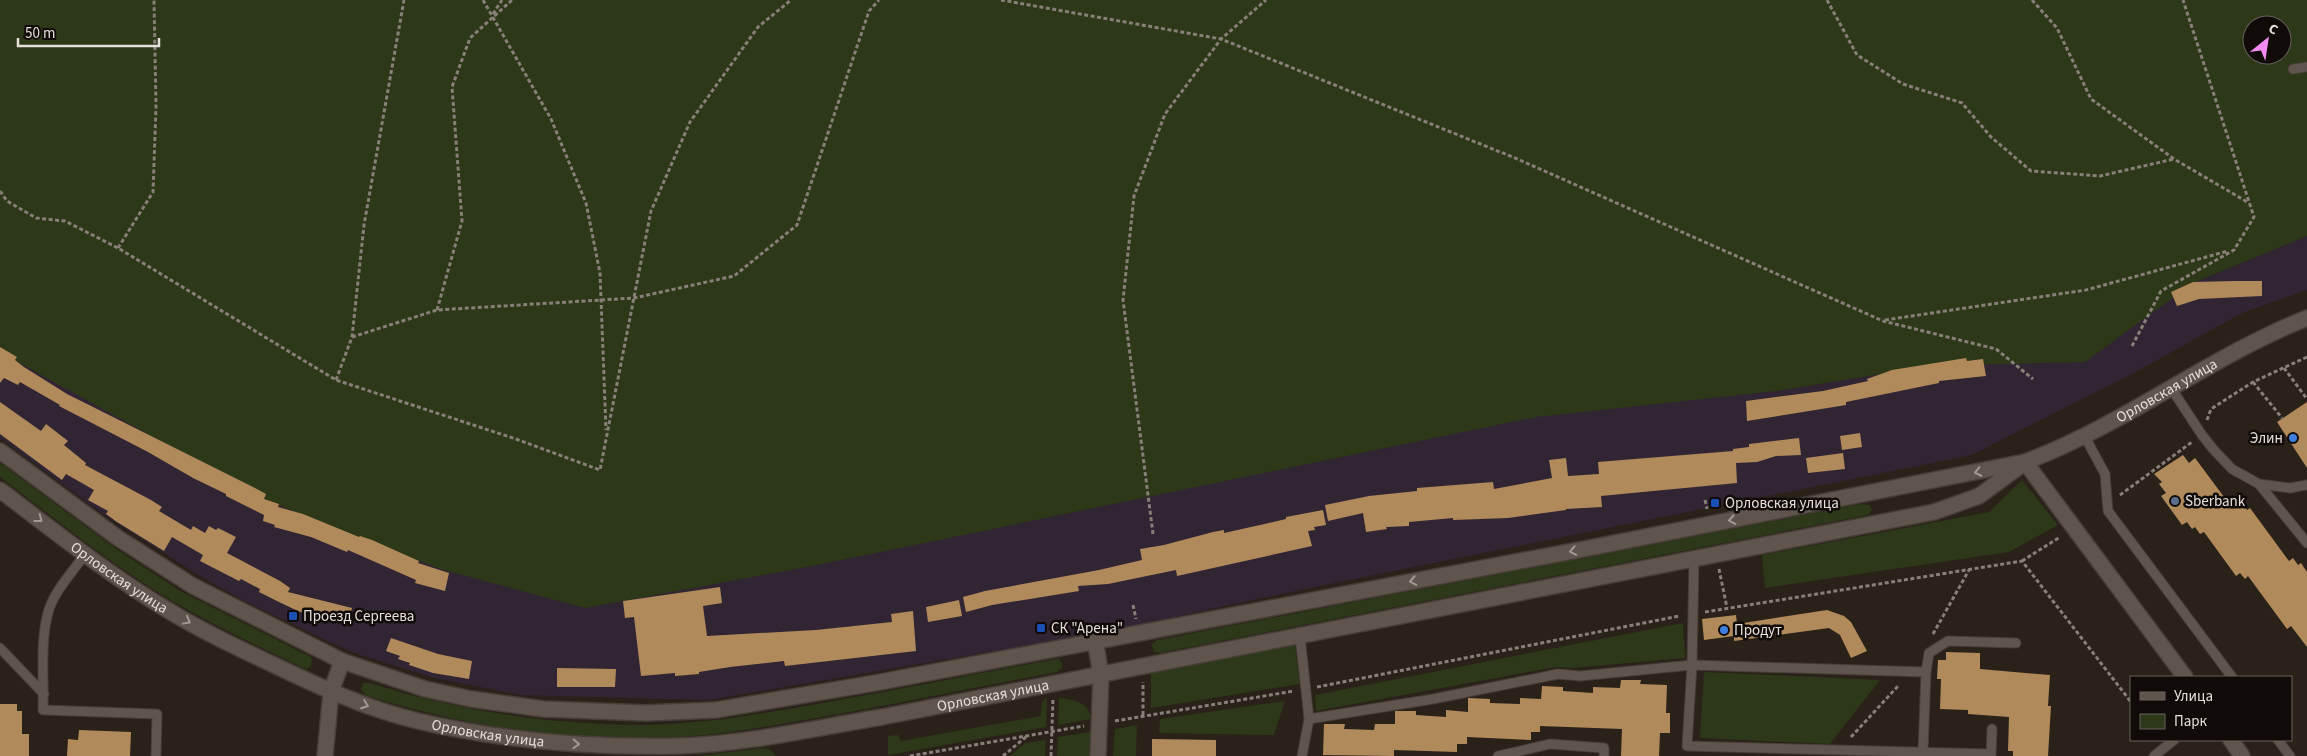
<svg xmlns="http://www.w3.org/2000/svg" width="2307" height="756" font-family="'Source Sans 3',sans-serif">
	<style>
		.industrial { fill: #312533 }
		.green { fill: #2d3818; fill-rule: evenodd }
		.building { fill: #b18a5b }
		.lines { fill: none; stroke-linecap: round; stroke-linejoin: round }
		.service-casing { stroke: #463d37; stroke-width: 11 }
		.minor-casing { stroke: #463d37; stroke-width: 18 }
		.tertiary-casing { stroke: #463d37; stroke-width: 18 }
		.path { stroke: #877f78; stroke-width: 3; stroke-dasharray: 4 2.5; stroke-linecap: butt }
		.service { stroke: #60554c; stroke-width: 9 }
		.minor { stroke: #60554c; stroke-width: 15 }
		.tertiary { stroke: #60554c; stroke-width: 15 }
		.oneway { stroke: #a39a93 }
		.shop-dot { fill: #3f7fe0; stroke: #100b08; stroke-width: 2 }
		.service-dot { fill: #5c6f8a; stroke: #100b08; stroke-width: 2 }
		.transit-dot { fill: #1a4fb4; stroke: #100b08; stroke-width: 2 }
		.labels { text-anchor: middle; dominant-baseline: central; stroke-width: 5; stroke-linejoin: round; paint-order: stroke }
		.street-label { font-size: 15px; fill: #e6dfda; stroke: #100b08 }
		.poi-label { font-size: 15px; fill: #e6dfda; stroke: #100b08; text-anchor: start }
	</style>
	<rect width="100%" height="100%" fill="#2a2119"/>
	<!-- industrial -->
	<path class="industrial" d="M2307,236V290L2242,313L2132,374L1972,455L1305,589L1105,632L709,700L521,695L434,678L351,652L242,600L195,573L103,514L0,438V308L1622,367L1776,391L1929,366L2193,283Z"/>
	<!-- green -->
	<path class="green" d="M0,0H2307V236L2193,283L2085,362L1929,366L1776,391L1536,417L817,565L585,608L440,569L270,502L0,352ZM2252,25H2282V55H2252Z
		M0,463L115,548L180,591L309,656L312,659L311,666L307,669L303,668C260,647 216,627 174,602C113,566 57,520 0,477Z
		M2022,480L2058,525L2009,552L1765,588L1762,555L1989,512Z
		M1861,504L1870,505L1872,510L1868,515L1160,653L1154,652L1152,644L1157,640Z
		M1683,623L1685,658L1573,668L1556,667L1316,711L1315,695Z
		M1295,644L1300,684L1151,708V671Z
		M1055,659H1059L1062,663V668L1057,672C977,687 896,704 816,718C775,725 734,733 692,736C581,744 471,729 365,695L361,688L364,683H370C459,711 551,725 645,725C703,724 760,714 817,704C896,690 975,674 1055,659Z
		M1704,672L1880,680L1830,744L1700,738Z
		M1047,698L1046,727L888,755V736L898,735L901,741L1041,716L1042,702Z
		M1059,698C1073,699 1090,703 1091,719L1058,725Z
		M1285,701L1274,735L1159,733L1160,719Z
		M1137,725L1136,756H1113L1115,729Z
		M1090,732V756H1057L1058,737Z
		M1046,740L1045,756H1010L1025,743Z
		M763,748L771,750L776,756H697Z"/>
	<!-- building -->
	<path class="building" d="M2234,281H2262V296L2199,299L2177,306L2171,292L2193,282Z
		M0,347L17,357L15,360L24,367L67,394L255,488L266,494L264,499L279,504L278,507L303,514L359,537L360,536L372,540L419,561L418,563L449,573L445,591L415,583L416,580L348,550L347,552L311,537L274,527L275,525L263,521L264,515L226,496V494L193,478L148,452L59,406L60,405L20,382L18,385L4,378L0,383Z
		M1966,358L1967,361L1983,359L1986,376L1939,381V383L1846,402V405L1747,421L1746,401L1823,391L1868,381L1867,379L1892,370Z
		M0,402L41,431L46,424L68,441L64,445L86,463L85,465L151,500L162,507L159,511L191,530L193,526L205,533L209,526L216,530L218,528L236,537L227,553L280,581L290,588L288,592L352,608L348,625L307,612V614L298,611L281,603L259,592L260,589L241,579L239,581L200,561L203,555L172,537L164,551L117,522L106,514L108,511L88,500L94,490L66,474L62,480L0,434Z
		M2307,402V468L2277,422Z
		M1860,433L1862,447L1842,450L1840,436Z
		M1799,438L1801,455L1776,456L1757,462L1736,463L1737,483L1601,496L1602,507L1566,509V510L1508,518L1453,520V518L1409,522V526L1386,527L1387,529L1366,532L1363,513L1328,521L1325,505L1369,496L1417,491V488L1493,482L1494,489L1552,478L1549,460L1566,458L1568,476L1599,474L1598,462L1733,451V449L1749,447V444Z
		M1843,453L1845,469L1808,473L1806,458Z
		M2183,455L2189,463L2195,458L2233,509L2242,503L2247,510L2250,508L2289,561L2293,558L2298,565L2301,563L2307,572V647L2291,626L2287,629L2248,576L2245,579L2240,573L2236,576L2204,532L2200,534L2195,527L2192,529L2187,522L2182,525L2161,496L2166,493L2159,484L2162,482L2154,474Z
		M1323,510L1326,525L1314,527L1315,530L1308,531L1312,546L1177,576L1176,570L1108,584L1078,586L1079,591L992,605L966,612L963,597L985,591L1099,570L1142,560L1140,549L1164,545L1213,532L1224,530V533L1260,525L1286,519V517Z
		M720,587L722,603L703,606L707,636L816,630L892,622L891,614L913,611L916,651L785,666L784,661L730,667L699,672V674L675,676V673L641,676L634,617L625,618L623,601Z
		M959,600L962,616L928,622L926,607Z
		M1827,610L1844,616L1851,622L1867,651L1851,658L1840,635L1829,628L1734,641V636L1704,640L1702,619L1736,615L1737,624Z
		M391,638L438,654L472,661L469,679L433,673L409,665L410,663L398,659L400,656L386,651Z
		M1946,652L1980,653V669L2050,675L2048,706H2051L2048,756H2013V751H2008L2009,717L1968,714V710L1940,709L1941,679H1937L1938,660H1946Z
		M557,668L616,669L615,687H557Z
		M1621,680H1641L1640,684L1667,685L1666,713H1670V733H1660L1659,756H1621L1622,729L1540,726V732H1531V740L1467,737V744H1457V752L1394,750V756L1323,755L1324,724H1345L1344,729L1374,730L1375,724H1395V711H1416V715L1446,717V710L1468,712V698L1490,699V703L1520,704V698L1541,699L1542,686L1563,687V691L1593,693V687L1620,688Z
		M0,704H17V711H22V734H29V756H0Z
		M79,730L131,732L130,756H67L68,739L78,740Z
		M1152,739L1216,740V756H1152Z"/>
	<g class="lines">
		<defs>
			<path id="service" d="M2293,69L2307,67
				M2171,388L2202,435L2213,449L2232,469L2259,484L2307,543
				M2085,437L2105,474L2108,511L2232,677
				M2259,484L2290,488L2307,485
				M85,554C73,572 53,592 48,613C40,641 44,680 43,710L157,714L156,756
				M1694,559L1692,665L1687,746L1991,754
				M1300,636L1309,719L1302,756
				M0,648L44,694
				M1309,719L1433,699L1558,674L1580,676L1692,665L1926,672
				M2278,740L2290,756
				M1923,751L1926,672L1929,653L1948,641L2016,643
				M1498,756L1550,744L1604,748V756
				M1991,756L1992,729
				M2154,756L2174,740"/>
			<path id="minor" d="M2025,462L2185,677
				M1095,640L1101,675
				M2231,740L2242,756
				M325,756L331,692L342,661"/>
			<g id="tertiary">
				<path id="s1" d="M0,451L118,538L193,586L342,661L425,689L471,699L543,709L646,713L716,710L875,683L1584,549L2025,462C2124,425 2209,357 2307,318"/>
				<path id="s2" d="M0,490C54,531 108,574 166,609C200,630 236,647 272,664C320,687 367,709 418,721C504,741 591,748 679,746C747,744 815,728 882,717L1934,512L1979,496L2020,466"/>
				<path d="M1098,756L1101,675"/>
			</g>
		</defs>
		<!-- service casing -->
		<use href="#service" class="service-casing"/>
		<!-- minor casing -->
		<use href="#minor" class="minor-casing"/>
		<!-- tertiary casing -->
		<use href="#tertiary" class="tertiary-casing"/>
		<!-- path -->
		<path class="path" d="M483,0L551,119L586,203L600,273L606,430
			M1001,0L1221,39L1515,158L1883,321L1996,349L2033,379
			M1827,0L1857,55L1903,84L1962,103L1991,137L2031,171L2100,176L2174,159
			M2032,0L2057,28L2091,99L2174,159L2249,203
			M493,14L502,0
			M0,191L7,201L36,218L65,221L118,248L336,380L516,439L600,470L651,211L690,122L758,27L791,0
			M118,248L153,192L156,107L154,0
			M437,310L462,221L452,87L470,38L512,0
			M1885,320L2086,290L2228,251
			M352,337L437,310L634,298L734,276L797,225L869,11L879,0
			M2132,346L2161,291L2234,250L2254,217L2183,0
			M2284,368L2307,399
			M336,380L352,337L364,225L404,0
			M2253,382L2282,418
			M2207,420L2211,409L2253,382L2307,357
			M2120,495L2192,442
			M1705,500L1707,509
			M1153,534L1123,300L1134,196L1165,114L1221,39L1266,0
			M2022,561L2060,537
			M1719,569L1727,608
			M1133,605L1136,619
			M1705,612L2022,561L2131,702
			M1933,634L1969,570
			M1317,687L1679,616
			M1143,715V682
			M1115,721L1294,691
			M1851,737L1899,685
			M910,756L1084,726
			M1003,756L1027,736
			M1051,756L1053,698"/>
		<!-- service -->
		<use href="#service" class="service"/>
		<!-- minor -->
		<use href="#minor" class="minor"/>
		<!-- tertiary -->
		<use href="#tertiary" class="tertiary"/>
	</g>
	<!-- one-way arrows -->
	<defs><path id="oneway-chevron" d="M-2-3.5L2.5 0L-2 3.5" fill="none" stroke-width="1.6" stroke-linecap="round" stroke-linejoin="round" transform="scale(1.25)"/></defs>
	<g class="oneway">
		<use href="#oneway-chevron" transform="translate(1978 472) rotate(168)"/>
		<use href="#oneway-chevron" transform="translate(39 519) rotate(37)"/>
		<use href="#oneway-chevron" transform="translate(1732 520) rotate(169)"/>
		<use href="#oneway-chevron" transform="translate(1573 551) rotate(169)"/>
		<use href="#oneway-chevron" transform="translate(1413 581) rotate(169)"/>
		<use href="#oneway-chevron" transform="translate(187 621) rotate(29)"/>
		<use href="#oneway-chevron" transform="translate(365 705) rotate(20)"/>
		<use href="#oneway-chevron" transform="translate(576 744) rotate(2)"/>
	</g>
	<!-- markers -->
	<g class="shop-dot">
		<circle cx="2293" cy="438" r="5"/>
		<circle cx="1724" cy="630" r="5"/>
	</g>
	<circle class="service-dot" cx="2175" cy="501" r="5"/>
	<g class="transit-dot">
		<rect x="1710" y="498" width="10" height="10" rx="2.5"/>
		<rect x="288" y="611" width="10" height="10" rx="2.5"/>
		<rect x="1036" y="623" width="10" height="10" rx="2.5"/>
	</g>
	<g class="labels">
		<!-- street labels -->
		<g class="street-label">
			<text stroke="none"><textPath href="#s1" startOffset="2274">Орловская улица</textPath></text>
			<text stroke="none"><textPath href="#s2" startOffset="148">Орловская улица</textPath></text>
			<text stroke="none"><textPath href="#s2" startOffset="1062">Орловская улица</textPath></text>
			<text stroke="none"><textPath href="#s2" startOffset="552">Орловская улица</textPath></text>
		</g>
		<!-- poi labels -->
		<g class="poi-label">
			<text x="2283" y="438" text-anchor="end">Элин</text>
			<text x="2185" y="501">Sberbank</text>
			<text x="1725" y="503">Орловская улица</text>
			<text x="303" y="616">Проезд Сергеева</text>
			<text x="1051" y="628">СК "Арена"</text>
			<text x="1734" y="630">Продут</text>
		</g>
	</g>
	<!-- legend -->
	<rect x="2130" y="676" width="162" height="65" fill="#100b08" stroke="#66605c"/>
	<rect x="2140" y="692" width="25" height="8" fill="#60554c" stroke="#66605c"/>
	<text x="2174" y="701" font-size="15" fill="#e6dfda">Улица</text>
	<rect x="2140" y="714" width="25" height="15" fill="#2d3818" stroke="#66605c"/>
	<text x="2174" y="726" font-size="15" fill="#e6dfda">Парк</text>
	<!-- north arrow -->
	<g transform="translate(2267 40) rotate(30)"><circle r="24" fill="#100b08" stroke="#66605c"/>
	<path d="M0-4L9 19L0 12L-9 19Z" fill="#f38af2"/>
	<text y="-8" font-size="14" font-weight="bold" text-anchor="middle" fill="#e6dfda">С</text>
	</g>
	<!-- scale -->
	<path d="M18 38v8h141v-8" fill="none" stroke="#e6dfda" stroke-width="2.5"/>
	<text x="25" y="38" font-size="15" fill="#e6dfda" stroke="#100b08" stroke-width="4" paint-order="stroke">50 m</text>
</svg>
